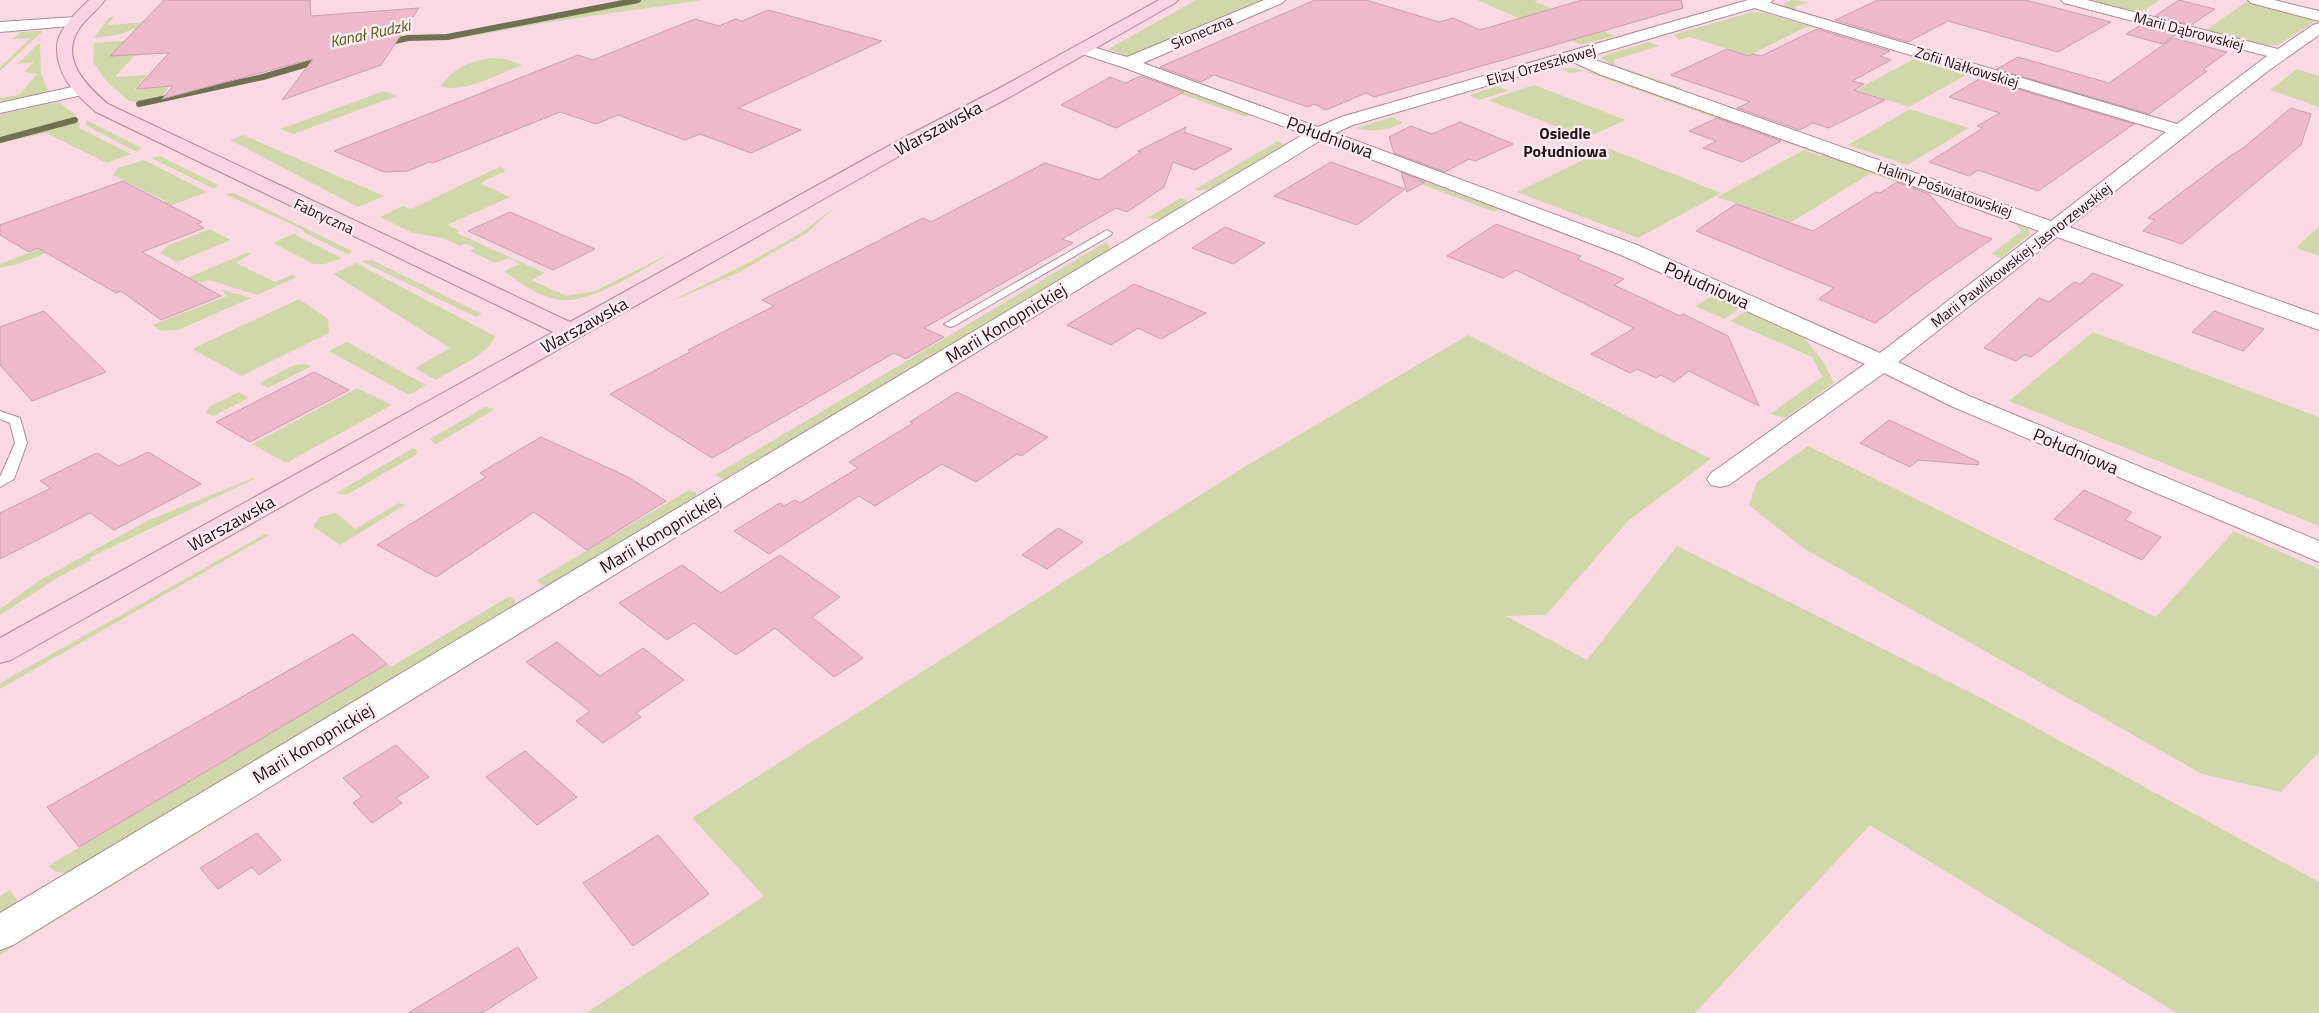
<svg xmlns="http://www.w3.org/2000/svg" width="2319" height="1013" font-family="'Titillium Web',sans-serif">
	<style>
		.green { fill: #d0d8a9 }
		.lines { fill: none; stroke-linecap: round; stroke-linejoin: round }
		.stream { stroke: #707152; stroke-width: 6 }
		.building { fill: #eeb9cb; stroke: #c79fad }
		.lane-casing { stroke: #af8896; stroke-width: 2 }
		.street-casing { stroke: #af8896; stroke-width: 2 }
		.secondary-casing { stroke: #af8896; stroke-width: 2 }
		.lane { fill: #fff; fill-rule: evenodd }
		.street { fill: #fff; fill-rule: evenodd }
		.secondary { fill: #f9d4e4; fill-rule: evenodd }
		.labels { text-anchor: middle; dominant-baseline: central; stroke-width: 5; stroke-linejoin: round; paint-order: stroke }
		.far-street-label { font-size: 15px; fill: #221419; stroke: #fdebf1 }
		.far-water-label { font-size: 16px; font-style: italic; fill: #545d12; stroke: #fdebf1 }
		.far-neighbourhood-label { font-size: 16px; font-weight: bold; fill: #221419; stroke: #fdebf1 }
		.street-label { font-size: 18px; fill: #221419; stroke: #fdebf1 }
	</style>
	<rect width="100%" height="100%" fill="#fbd9e4"/>
	<!-- green -->
	<path class="green" d="M629,0H704L550,22L449,40H408L348,54L236,86L152,104L129,101L107,82L93,62L94,43L163,38L140,55L134,56L115,77L147,75L134,90L169,87L161,97L231,83L367,45L411,36L449,34Z
		M1196,0H1265L1130,57L1108,49Z
		M1477,0H1538L1534,1L1615,36L1581,45Z
		M1792,0L1809,2L1795,7L1796,11L1890,37L1789,9L1783,5L1784,3Z
		M2088,0H2160L2139,13Z
		M2248,1L2316,18L2314,22L2278,45H2263L2206,30Z
		M1752,12L1765,13L1816,28L1806,27L1748,56L1690,37L1679,40L1673,35Z
		M109,17H114L107,25L219,17L213,23L133,29L118,35L94,38Z
		M42,31V32L0,71V67L31,38L12,39L21,32Z
		M1649,42L1659,46L1614,60L1615,65L1682,88L1680,89L1612,65L1601,58L1608,54Z
		M38,44H40L41,73L49,93L0,102V98L19,95L37,74L24,72L34,62L17,64Z
		M491,58L506,59L522,65C502,73 460,95 441,86C454,67 469,62 491,58Z
		M1914,59L1966,75L1909,107L1856,90Z
		M1560,68H1574L1595,73L1723,119L1721,120L1584,71L1570,73Z
		M2297,69L2319,76V107L2270,90Z
		M1166,84L1250,115L1246,117L1161,87Z
		M1534,85L1626,120L1586,138L1488,100Z
		M1498,86L1508,91L1479,100L1469,95Z
		M384,91L397,96L293,134L280,129Z
		M59,102L76,115L73,118L80,123L79,128L131,154L107,163L46,133L0,143V114Z
		M1910,109L1969,128L1907,165L1848,145Z
		M1393,117L1403,123C1389,130 1371,133 1356,128Z
		M86,120L142,148L137,152L87,126Z
		M243,135L384,196L358,207L230,140Z
		M1278,141L1286,146L1211,190H1194Z
		M1608,148L1721,193L1638,238L1517,192Z
		M1804,150L1821,156L1824,154L1907,184L1905,185L1871,173L1790,223L1717,197Z
		M160,156L218,185H219L214,189L151,158Z
		M144,160L207,192L18,264L0,268V264L165,201L113,175L118,168Z
		M499,167L505,169L504,172L480,183L510,197L447,225L460,231L457,233L545,273L531,280L566,296L595,291L675,251C645,267 589,308 554,299C537,295 518,282 504,271L520,264L509,258L495,263L470,251L475,248L465,243L460,246L443,238L413,233L380,217L403,206L411,209Z
		M1426,182L1498,209L1494,212L1421,184Z
		M234,193L352,251L349,255L305,233L302,229L225,194Z
		M1181,198L1187,200V205L1161,220L1147,218Z
		M836,206L807,233L738,273L667,303L746,264L801,233Z
		M1982,210L2028,227L2030,234L2001,258L1991,254L2022,231L2015,224L1981,212Z
		M2319,226V256L2296,248Z
		M210,229L231,240L177,262L160,253L169,245Z
		M295,233L298,236L342,258L325,264H314L273,243Z
		M1106,242L1110,247L1107,253L730,478L722,479L715,475Z
		M246,253H252L236,263L275,282L292,275L296,276L295,278L257,295L209,280L201,283L199,282L175,290L168,286Z
		M372,260L482,314L476,317L361,261Z
		M356,263L495,336C490,354 451,370 436,380L415,368L450,348L333,274Z
		M220,289L251,298L178,330L161,331L152,325L227,296Z
		M1714,295L1742,307L1724,319L1695,306Z
		M299,299L328,319L329,333L242,376L192,349Z
		M1748,310L1800,333L1823,361L1834,383L1786,418L1770,414L1822,377L1812,357L1730,321Z
		M2093,332L2319,417V526L2009,401Z
		M1468,335L1711,459L1629,520L1546,615L1506,616L1587,660L1677,546L1976,695L2319,882V1013H2177L1870,825L1695,1013H586L764,896L692,818L1241,469Z
		M347,342L426,385L409,395L329,351Z
		M304,364L312,366L268,388L259,383L294,365Z
		M357,388L392,405L286,463L252,444Z
		M239,392L249,398L213,416L206,413L209,407Z
		M485,407L495,409L435,445L430,439Z
		M1808,446L2156,617L2234,531L2319,569V752L2281,792L2202,774L1803,548L1749,505L1757,482Z
		M413,448L417,450L416,455L346,495L336,493Z
		M253,478L254,479L89,558L91,560L57,578L0,615V609L40,580L149,520Z
		M689,490L696,493L697,499L551,586L542,585L537,580Z
		M399,503L405,505L340,545L314,527V524L320,517L336,513L355,529Z
		M265,534L269,535L0,689V683Z
		M510,596L515,601V607L67,873L56,872L48,866L387,664L391,667Z
		M217,814L227,815L0,955V946Z
		M10,890L17,900L10,910L0,918V896Z"/>
	<g class="lines">
		<!-- stream -->
		<path class="stream" d="M386,43L408,38L447,37L638,0
			M139,104L263,77L321,60
			M0,140L75,120"/>
	</g>
	<!-- building -->
	<path class="building" d="M164,0H310L311,16L419,8L381,65L282,100L313,59L162,99L173,86L136,89L169,53L110,56Z
		M1315,0H1366L1439,22L1453,18L1480,30L1582,0H1681L1683,8L1374,97L1366,93L1326,110L1314,104L1308,107L1214,75L1201,82L1160,67Z
		M1878,0H2025L2111,22L2058,52L1948,21L1908,42L1835,20Z
		M2179,0L2215,9L2191,25L2155,16Z
		M768,10L882,41L738,108L801,130L751,153L700,134L685,140L618,115L596,124L560,112L433,163L429,162L408,171L384,172L334,151L578,55L593,60L695,19L719,26L735,19L742,21Z
		M2141,25L2177,34L2162,44L2126,34Z
		M1817,29L1890,51L1880,56L1891,60L1852,81L1864,84L1854,90L1885,100L1829,128L1813,123L1800,130L1737,108L1750,102L1671,75L1727,49L1748,56L1753,54L1761,56Z
		M2173,38L2227,52L2203,70L2207,71L2149,114L1997,69L2018,57L2109,83Z
		M1141,76L1184,92L1116,128L1061,105L1110,77L1125,83Z
		M1981,78L2134,124L2038,191L1978,170L1969,176L1929,162L1983,128L1977,126L2000,113L1949,97Z
		M2291,108L2311,114L2301,145L2182,244L2143,231L2155,220L2148,218L2230,156L2242,149Z
		M1717,118L1781,141L1742,162L1703,148L1716,141L1689,131Z
		M1460,122L1513,144L1475,161L1469,159L1445,172L1394,153L1389,137L1411,126L1432,134Z
		M1186,127L1184,132L1232,149L1195,170L1173,162L1164,187L1127,212L1116,208L1062,239L1073,243L924,328L944,337L906,359L894,353L712,458L610,394L690,352L688,350L774,306L762,300L923,218L931,222L1045,163L1099,180L1141,152L1138,151Z
		M1331,162L1405,189L1357,225L1274,196Z
		M1401,172L1425,182L1407,192Z
		M123,181L202,222L197,224L204,228L142,252L221,296L161,320L121,291L116,293L38,248L29,252L0,235V225Z
		M1897,182L1929,194L1958,227L1992,239L1928,283L1875,323L1819,299L1834,288L1696,231L1736,204L1813,231L1876,192L1880,193Z
		M510,212L595,249L553,270L468,231Z
		M1496,224L1581,256L1577,259L1624,279L1614,285L1680,316L1683,314L1728,336L1759,406L1689,371L1674,382L1661,375L1656,378L1637,369L1630,373L1591,354L1634,328L1516,270L1503,278L1447,256Z
		M1225,227L1265,243L1233,264L1192,248Z
		M2093,273L2123,285L2031,357L2024,355L2016,361L1984,348L2039,298L2049,302L2074,282L2080,284Z
		M1134,284L1206,313L1161,339L1138,328L1111,345L1067,325Z
		M44,311L106,372L32,401L0,365V327Z
		M2214,311L2264,329L2243,351L2192,332Z
		M314,372L349,390L250,442L216,422Z
		M957,392L1048,437L1021,456L1017,454L976,482L942,464L875,506L859,496L769,554L734,531L780,503L784,506L795,500L800,503L858,468L849,462L913,423L910,422Z
		M1889,420L1979,462L1978,465L1918,460L1910,467L1860,443Z
		M541,437L628,477L666,501L587,550L534,512L436,577L377,545L486,477L480,473Z
		M148,452L201,484L114,530L90,513L0,559V513L51,488L40,481L97,453L119,466Z
		M2084,490L2132,512L2125,520L2161,537L2142,560L2054,519Z
		M1058,528L1083,542L1047,569L1022,555Z
		M780,555L840,597L812,617L863,658L834,677L775,628L736,655L694,623L667,640L619,603L682,565L721,593Z
		M353,634L387,664L79,847L47,807Z
		M557,642L600,676L643,648L684,680L636,713L641,717L603,743L576,721L590,711L526,662Z
		M396,745L429,777L396,798L402,803L372,823L353,803L362,797L343,778Z
		M525,751L577,797L537,825L486,777Z
		M257,833L281,860L259,875L252,867L218,889L200,868Z
		M658,835L709,894L633,946L583,883Z
		M518,947L537,978L482,1013H408Z"/>
	<g class="lines">
		<defs>
			<path id="lane" d="M1107,230L1112,233L1111,235L954,326L950,327L944,324Z
				M0,411L20,418L27,443L14,479L0,487V477L15,443L10,423L0,419Z"/>
			<path id="street" d="M1264,0H1285L1282,3L1143,63L1318,127L1341,117L1748,0H1773L1770,3L2177,124L2267,56L2064,3L2061,0H2087L2278,49L2313,25L2319,23V35L2268,71L2069,227L2319,315V330L2057,237L1898,362L1969,396L2319,541V562L1951,406L1884,373L1729,485L1720,487L1711,485L1707,479L1711,473L1865,364L1621,255L1321,140L13,945L0,950V913L1304,134L1122,67L1076,52L1074,49L1076,46L1082,44L1127,57ZM1754,8L2166,132L2051,221L1587,57ZM1571,61L1599,74L2039,231L1880,353L1637,245L1335,133L1353,125Z
				M2248,0H2274L2319,11V21L2251,3Z
				M75,17L81,19L83,22L81,25L0,32V22Z
				M81,85L87,86L90,90L87,94L0,113V103Z"/>
			<path id="secondary" d="M89,0H105C97,11 86,18 79,29C59,59 87,86 108,104L570,322L903,138L998,89L1159,0H1178L1175,3L1010,97L917,146L11,660L0,663V638L553,332L96,112C78,96 63,83 58,59C57,53 56,46 58,40C63,24 77,12 89,0Z"/>
		</defs>
		<!-- lane casing -->
		<use href="#lane" class="lane-casing"/>
		<!-- street casing -->
		<use href="#street" class="street-casing"/>
		<!-- secondary casing -->
		<use href="#secondary" class="secondary-casing"/>
		<!-- lane -->
		<use href="#lane" class="lane"/>
		<!-- street -->
		<use href="#street" class="street"/>
		<!-- secondary -->
		<use href="#secondary" class="secondary"/>
	</g>
	<g class="labels">
		<!-- far-street labels -->
		<g class="far-street-label">
			<text transform="translate(2189 31) rotate(15)">Marii Dąbrowskiej</text>
			<text transform="translate(1202 32) rotate(-23)">Słoneczna</text>
			<text transform="translate(1541 65) rotate(-16)">Elizy Orzeszkowej</text>
			<text transform="translate(1967 67) rotate(17)">Zofii Nałkowskiej</text>
			<text transform="translate(1945 189) rotate(19)">Haliny Poświatowskiej</text>
			<text transform="translate(324 216) rotate(25)">Fabryczna</text>
			<text transform="translate(2021 255) rotate(-38)">Marii Pawlikowskiej-Jasnorzewskiej</text>
		</g>
		<!-- far-water labels -->
		<g class="far-water-label">
			<text transform="translate(370 33) rotate(-12)">Kanał Rudzki</text>
		</g>
		<!-- far-neighbourhood labels -->
		<g class="far-neighbourhood-label">
			<text x="1565" y="133">Osiedle<tspan x="1565" dy="18">Południowa</tspan></text>
		</g>
		<!-- street labels -->
		<g class="street-label">
			<text transform="translate(938 128) rotate(-28)">Warszawska</text>
			<text transform="translate(1330 137) rotate(20)">Południowa</text>
			<text transform="translate(1707 285) rotate(24)">Południowa</text>
			<text transform="translate(1006 323) rotate(-31)">Marii Konopnickiej</text>
			<text transform="translate(584 325) rotate(-29)">Warszawska</text>
			<text transform="translate(2076 451) rotate(23)">Południowa</text>
			<text transform="translate(231 523) rotate(-29)">Warszawska</text>
			<text transform="translate(660 533) rotate(-31)">Marii Konopnickiej</text>
			<text transform="translate(313 743) rotate(-31)">Marii Konopnickiej</text>
		</g>
	</g>
</svg>
